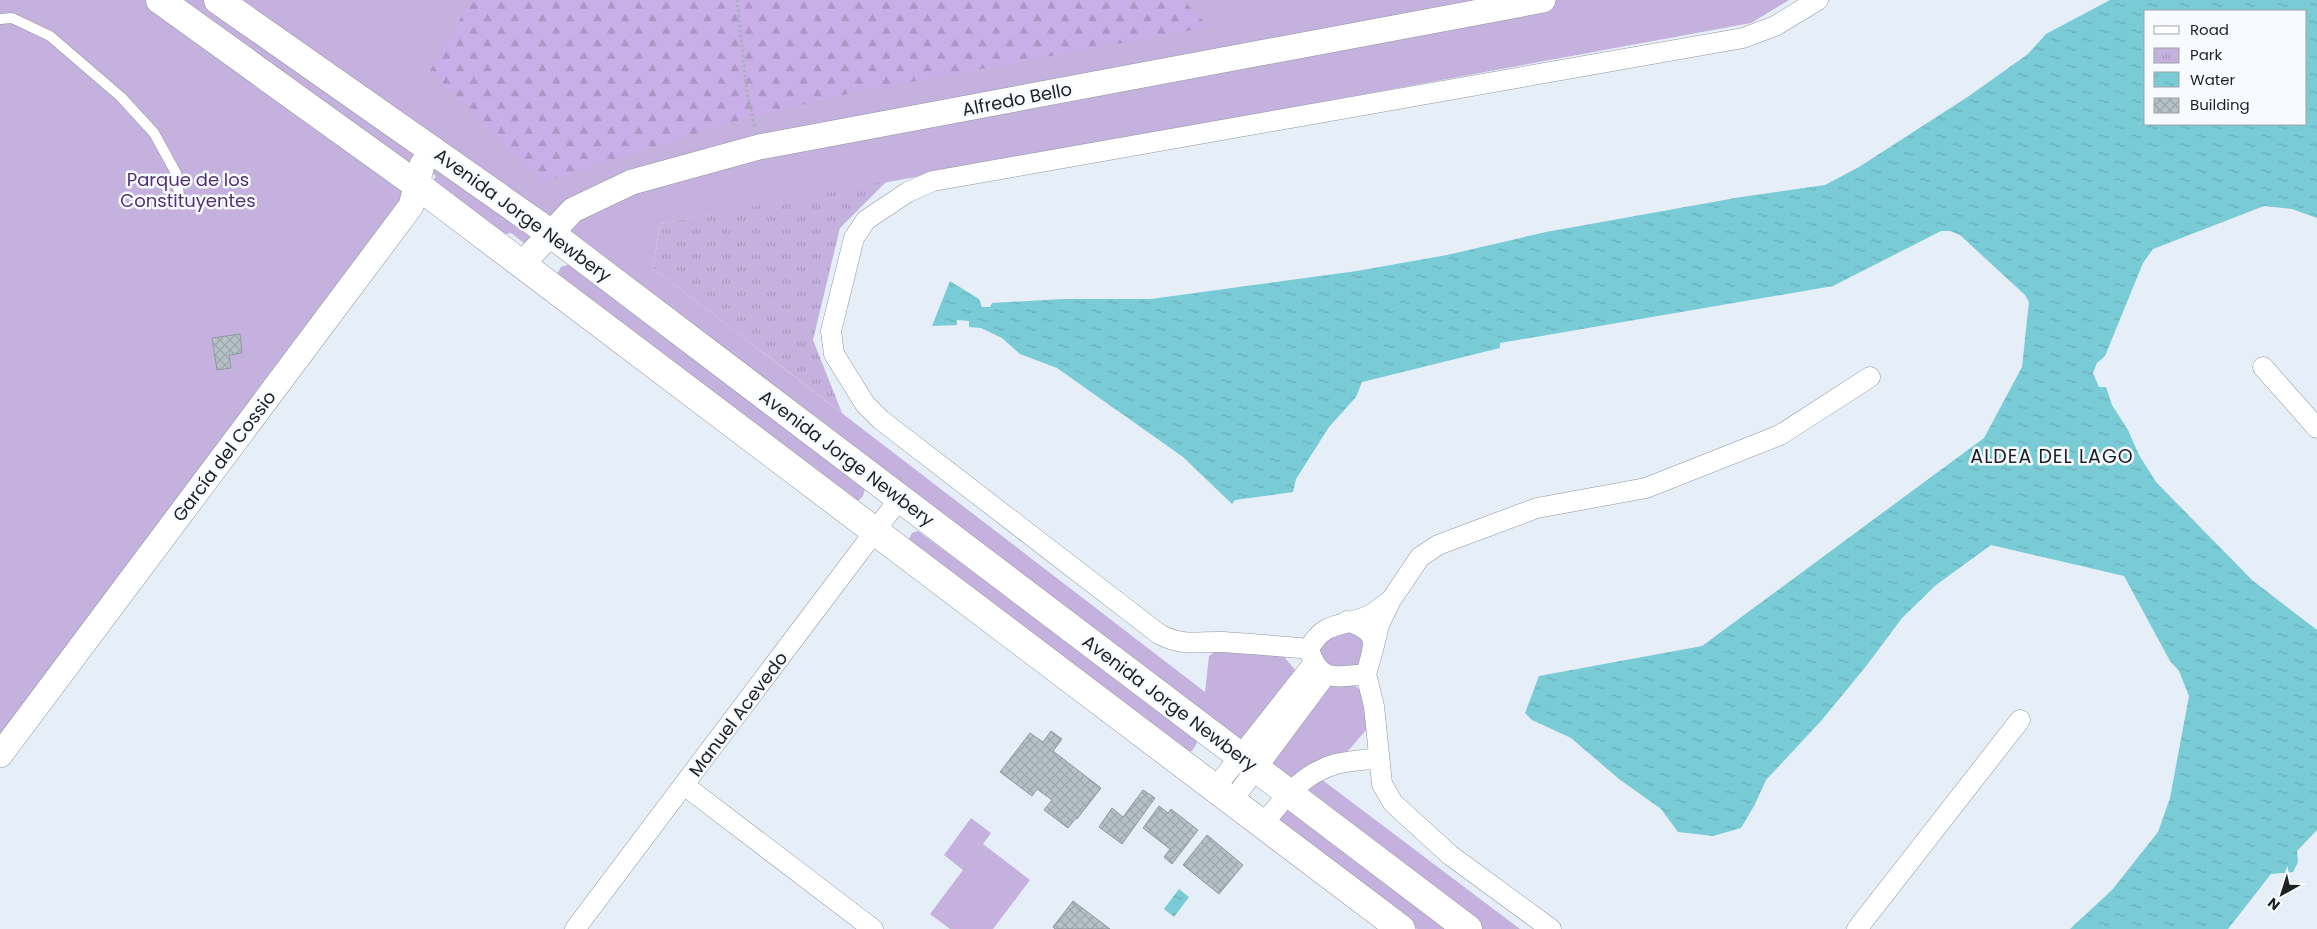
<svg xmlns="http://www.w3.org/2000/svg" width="2317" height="929" font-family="Poppins,sans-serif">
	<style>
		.green { fill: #c5b1dd }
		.forest { fill: url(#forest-firs) }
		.park { fill: url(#park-tufts) }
		.water { fill: url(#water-ripples); fill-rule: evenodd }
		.building { fill: url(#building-cross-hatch); stroke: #8e999f }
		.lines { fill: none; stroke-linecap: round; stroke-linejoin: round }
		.service-casing { stroke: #8f969f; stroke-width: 11 }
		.minor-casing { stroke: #8f969f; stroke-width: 21 }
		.tertiary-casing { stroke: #8f969f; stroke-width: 26 }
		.secondary-casing { stroke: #8f969f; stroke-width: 29 }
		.path { stroke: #aab0b8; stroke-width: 3; stroke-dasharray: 2.5 2.5; stroke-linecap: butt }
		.service { stroke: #fff; stroke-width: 10 }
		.minor { stroke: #fff; stroke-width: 20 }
		.tertiary { stroke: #fff; stroke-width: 25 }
		.secondary { stroke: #fff; stroke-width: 28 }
		.labels { text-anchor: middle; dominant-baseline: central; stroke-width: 5; stroke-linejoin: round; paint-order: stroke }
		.street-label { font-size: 18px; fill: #1e2124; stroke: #f7faff }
		.park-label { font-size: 18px; fill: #533173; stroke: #f7faff }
		.neighbourhood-label { font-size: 19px; letter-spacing: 1px; fill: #1e2124; stroke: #f7faff }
	</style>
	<defs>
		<pattern id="forest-firs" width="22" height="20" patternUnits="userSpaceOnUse" patternTransform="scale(1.25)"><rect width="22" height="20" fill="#c9afe7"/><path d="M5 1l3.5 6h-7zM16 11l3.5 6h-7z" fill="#ac96c6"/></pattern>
		<pattern id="park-tufts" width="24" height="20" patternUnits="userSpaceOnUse" patternTransform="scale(1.25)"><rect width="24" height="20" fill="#c5b1dd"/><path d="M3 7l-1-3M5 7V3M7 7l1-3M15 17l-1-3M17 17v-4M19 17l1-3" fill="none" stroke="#a998be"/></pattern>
		<pattern id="water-ripples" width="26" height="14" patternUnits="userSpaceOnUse" patternTransform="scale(1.25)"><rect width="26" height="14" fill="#79cbd6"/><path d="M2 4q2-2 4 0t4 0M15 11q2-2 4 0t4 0" fill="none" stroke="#68aeb8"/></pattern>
		<pattern id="building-cross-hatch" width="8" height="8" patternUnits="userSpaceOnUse" patternTransform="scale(1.25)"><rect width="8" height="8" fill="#b5c1c7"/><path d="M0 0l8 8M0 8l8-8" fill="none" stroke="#9ba6ab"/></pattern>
	</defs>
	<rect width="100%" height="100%" fill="#e6eef8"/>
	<!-- green -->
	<path class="green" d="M0,0H1789L1751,23L660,224L653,268L1205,692L1209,656L1217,650L1281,653L1295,670L1325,685L1350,683L1358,688L1364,695L1367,729L1348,751L1339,755L1321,779L1520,929H1468L551,233L533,250L511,233L501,235L432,184L436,176L422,165L411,206L0,755Z
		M567,265L574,266L862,483L865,489L863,496L858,501L851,500L557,274L561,267Z
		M918,531L1195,737L1197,743L1192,751L1185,753L912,545L909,539L912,533Z
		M1364,627L1366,674L1326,675L1314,638Z
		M1282,802L1448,929H1417L1271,818Z
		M971,818L991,833L983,844L1030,880L993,929H950L930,914L963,870L944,855Z"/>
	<!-- forest -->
	<path class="forest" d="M471,0H1183L1209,27L851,93L743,119L544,182L430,71Z"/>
	<!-- park -->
	<path class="park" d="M887,181L840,228L813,340L842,413L653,268L660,224Z"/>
	<!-- water -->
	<path class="water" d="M2110,0H2317V218L2292,209L2264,206L2153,249L2143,263L2105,356L2097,363L2093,373L2099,387H2106L2112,405L2128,430L2139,455L2156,482L2252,580L2317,630V830L2297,851L2298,862L2293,872L2271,874L2228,929H2070L2112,890L2158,832L2170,798L2189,696L2179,671L2170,661L2124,576L1991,545L1936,585L1902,618L1867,665L1821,721L1766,780L1754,806L1741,828L1713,836L1678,832L1661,809L1619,779L1571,738L1532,720L1525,713L1539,676L1702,646L1984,438L2022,367L2029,302L2025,295L1960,235L1950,231H1941L1833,286L1500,343V348L1362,382L1356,397L1329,427L1296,479L1293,492L1235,500L1232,504L1183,457L1057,368L1020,354L1002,338L981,328L969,327V321L957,320V325L932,326L950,281L979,299L982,307H990L992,303L1063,299H1151L1357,271L1447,255L1546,232L1741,197L1825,185L1859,167L1969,96L2028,54L2046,34ZM2306,11V124H2146V11Z
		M1179,889L1189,897L1174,917L1164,909Z"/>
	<!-- building -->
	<path class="building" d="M240,334L242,353L229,355L231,368L217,370L212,338Z
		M1051,731L1062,739L1053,751L1101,788L1077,819L1076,818L1068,828L1044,810L1052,800L1037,789L1032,796L1000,772L1030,733L1043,742Z
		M1143,790L1155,798L1122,844L1099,827L1112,808L1123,817Z
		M1159,806L1168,813L1171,809L1198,830L1172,864L1164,857L1170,849L1143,828Z
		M1207,835L1243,865L1219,894L1183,865Z
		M1073,901L1110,929H1055L1053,927Z"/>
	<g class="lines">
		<defs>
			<path id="service" d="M0,19L12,18L50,36L121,97L154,133L176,173L180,202"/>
			<path id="minor" d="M2263,367L2317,428
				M1391,600L1420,557L1438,545L1537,508L1646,488L1780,435L1870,377
				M1347,621C1381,632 1375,644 1366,674C1336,677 1319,683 1309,649C1324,620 1343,627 1368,616C1376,612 1384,605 1391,600L1379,625L1373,650
				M1309,649C1280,646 1252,644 1223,642C1198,641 1183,647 1159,634L881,420L865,404L834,354L831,331L854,238L866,220L908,192L933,181L1743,38L1775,26L1818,0
				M1366,674L1374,706L1382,784L1393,803L1450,855L1551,929
				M684,785L873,929
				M1215,788L1313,664
				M1232,801L1326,675
				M1263,824C1283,799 1303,773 1336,764C1349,761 1365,760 1378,758
				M575,929L900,498
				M1857,929L2020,720"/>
			<path id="tertiary" d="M522,264L573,210L632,182L759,147L1543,0
				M0,755L411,206L422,165L433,149"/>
			<path id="secondary" d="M160,0L417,185L1401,929
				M218,0L550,233L1468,929"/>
		</defs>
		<!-- service casing -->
		<use href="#service" class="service-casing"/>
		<!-- minor casing -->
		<use href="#minor" class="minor-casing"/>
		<!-- tertiary casing -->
		<use href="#tertiary" class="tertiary-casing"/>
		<!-- secondary casing -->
		<use href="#secondary" class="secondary-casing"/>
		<!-- path -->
		<path class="path" d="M737,0L747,93L755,128"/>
		<!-- service -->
		<use href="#service" class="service"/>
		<!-- minor -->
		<use href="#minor" class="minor"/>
		<!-- tertiary -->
		<use href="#tertiary" class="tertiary"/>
		<!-- secondary -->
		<use href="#secondary" class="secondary"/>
	</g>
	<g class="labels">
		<!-- street labels -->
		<g class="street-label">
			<text transform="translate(1017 99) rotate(-11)">Alfredo Bello</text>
			<text transform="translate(523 215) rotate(36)">Avenida Jorge Newbery</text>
			<text transform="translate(224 456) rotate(-53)">García del Cossio</text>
			<text transform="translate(847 458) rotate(37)">Avenida Jorge Newbery</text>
			<text transform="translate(1170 703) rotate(37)">Avenida Jorge Newbery</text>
			<text transform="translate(738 714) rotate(-53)">Manuel Acevedo</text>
		</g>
		<!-- park labels -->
		<g class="park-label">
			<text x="188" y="179">Parque de los<tspan x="188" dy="21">Constituyentes</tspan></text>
		</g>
		<!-- neighbourhood labels -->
		<g class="neighbourhood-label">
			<text x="2052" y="456">ALDEA DEL LAGO</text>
		</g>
	</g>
	<!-- legend -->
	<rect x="2144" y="10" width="162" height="115" fill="#f7faff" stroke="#a0a3a7"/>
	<rect x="2154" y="26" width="25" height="8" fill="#ffffff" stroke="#a0a3a7"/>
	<text x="2190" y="35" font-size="15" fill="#1e2124">Road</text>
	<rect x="2154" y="48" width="25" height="15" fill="url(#park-tufts)" stroke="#a0a3a7"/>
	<text x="2190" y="60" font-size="15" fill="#1e2124">Park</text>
	<rect x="2154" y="72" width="25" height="15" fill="url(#water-ripples)" stroke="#a0a3a7"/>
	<text x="2190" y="85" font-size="15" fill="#1e2124">Water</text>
	<rect x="2154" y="98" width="25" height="15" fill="url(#building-cross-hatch)" stroke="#a0a3a7"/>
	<text x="2190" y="110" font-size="15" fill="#1e2124">Building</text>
	<!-- north arrow -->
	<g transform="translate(2282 894) rotate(219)" stroke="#f7faff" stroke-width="4" paint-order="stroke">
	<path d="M0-4L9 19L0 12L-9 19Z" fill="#1e2124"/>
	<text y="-8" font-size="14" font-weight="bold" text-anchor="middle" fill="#1e2124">N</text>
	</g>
</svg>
